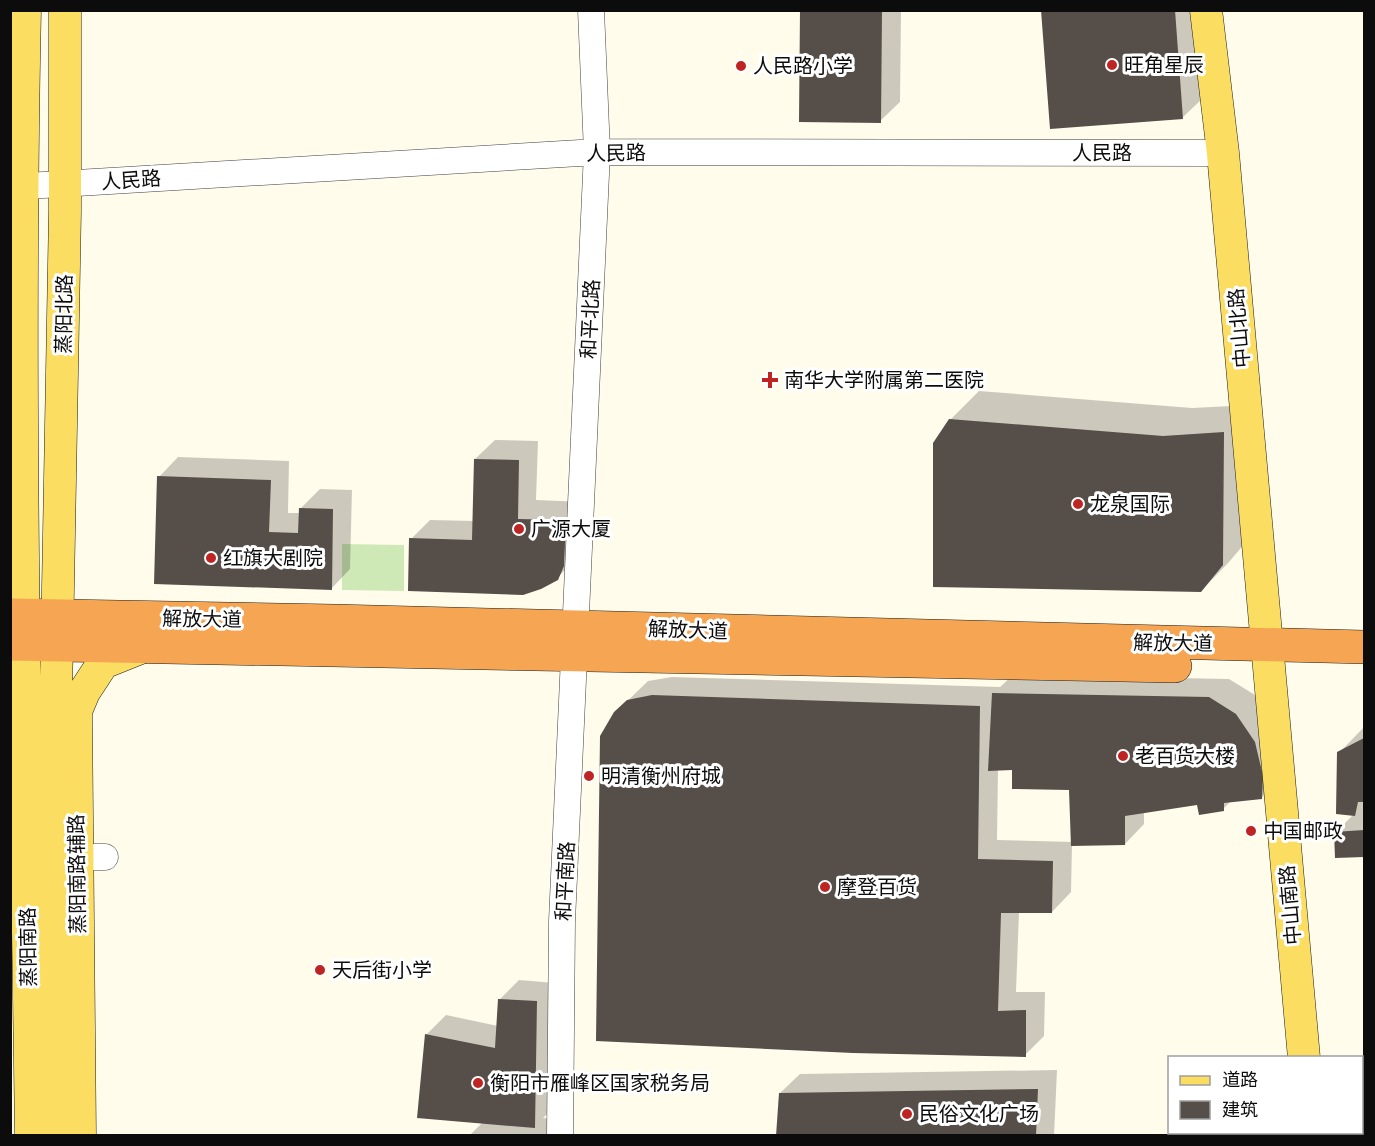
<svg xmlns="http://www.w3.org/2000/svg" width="1375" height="1146" font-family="'Libre Baskerville','Noto Sans SC',serif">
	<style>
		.green { fill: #cee9b6 }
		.shadow { fill: #0003; fill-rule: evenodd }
		.building { fill: #554e49 }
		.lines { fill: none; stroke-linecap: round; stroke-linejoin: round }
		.minor-casing { stroke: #3f3f3f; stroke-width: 27 }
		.major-casing { stroke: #1d1d1d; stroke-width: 33 }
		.highway-casing { stroke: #1d1d1d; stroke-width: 34 }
		.minor { stroke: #fff; stroke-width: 26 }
		.major { stroke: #fadd61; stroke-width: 32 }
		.highway { stroke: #f6a653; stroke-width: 33 }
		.poi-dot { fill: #be2423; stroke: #fff; stroke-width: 2 }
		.labels { text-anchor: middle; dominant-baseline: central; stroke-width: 6; stroke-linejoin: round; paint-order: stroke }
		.poi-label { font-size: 20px; fill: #0c0c0c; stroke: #fff; text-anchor: start }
		.street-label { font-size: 20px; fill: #0c0c0c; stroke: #fff }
	</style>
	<rect width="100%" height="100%" fill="#fffcec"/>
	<!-- green -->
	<path class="green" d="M342,544L404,545V591L342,590Z"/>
	<!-- shadow -->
	<path class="shadow" d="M802,10H901L900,102L880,121Z
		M1043,10H1195L1202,99L1182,118Z
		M979,391L1192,408L1251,405V536L1229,562L1201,591L950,420Z
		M495,440L538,441L536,500L585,502L577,558L557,578L411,539L430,520L474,521L475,459Z
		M178,457L289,461L288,513H300V509L320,489L352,490L350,569L331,589L159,477Z
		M1013,675L1229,679L1255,695L1274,722L1281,778L1261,798L1232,800L1223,809L1198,803L1144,812V824L1125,844H1072L1071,892L1052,912H1019L1016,992H1045L1044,1036L1025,1055L615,713L648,681L672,677L1000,687ZM1013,768L1071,789L1073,842L997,840L998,769Z
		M1364,727V855L1336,856L1335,833L1353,815L1339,753Z
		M519,980L555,983L554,1107L543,1118L562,1120V1136H469L483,1122L426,1035L446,1015L498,1026L499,1000Z
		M1057,1070L1054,1136H778L780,1093L800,1074Z"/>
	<!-- building -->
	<path class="building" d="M800,10H882L881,123L799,122Z
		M1041,10H1175L1183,119L1050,129Z
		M949,419L1163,436L1224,432L1223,565L1201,592L933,587V443Z
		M474,459L519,460L518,519L566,520L564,566L558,580L541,589L523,595L408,591L409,538L472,540Z
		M157,476L271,480L269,532L298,533L299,508L333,509L332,590L154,584Z
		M992,693L1209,697L1236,714L1255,742L1263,776L1262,799L1224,803V811L1199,815L1197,805L1125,816V845L1071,846L1069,790L1012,789V770L988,771Z
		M652,695L980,706L978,859L1053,861L1052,913H1001L998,1011L1026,1010V1057L853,1053L596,1041L600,736L614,712L627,700Z
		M1364,738V802H1358L1355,816L1336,814L1337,752Z
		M1364,830V857L1335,858L1334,832Z
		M498,999L537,1001L535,1128L417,1118L425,1034L495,1048Z
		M1038,1089L1036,1136H776L779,1093Z"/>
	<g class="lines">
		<defs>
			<path id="minor" d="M10,187L597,152L1223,153
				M60,857H105
				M560,1136L562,921L597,152L591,10"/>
			<path id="major" d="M25,10C17,385 26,761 31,1136
				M1206,10L1223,153L1304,1058
				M1310,1132L1311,1136
				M57,1136L53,857L65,211V10
				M80,1136L76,711L84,692L103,663L143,647"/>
			<path id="highway" d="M10,615L335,621L1364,647
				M10,644L1175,666"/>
		</defs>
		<!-- minor casing -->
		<use href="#minor" class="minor-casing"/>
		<!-- major casing -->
		<use href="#major" class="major-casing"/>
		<!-- highway casing -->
		<use href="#highway" class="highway-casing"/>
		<!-- minor -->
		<use href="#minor" class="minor"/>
		<!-- major -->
		<use href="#major" class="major"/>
		<!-- highway -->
		<use href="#highway" class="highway"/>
	</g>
	<!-- markers -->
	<g class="poi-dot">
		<circle cx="1112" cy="65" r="6"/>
		<circle cx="741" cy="66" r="6"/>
		<path d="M767 371h6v6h6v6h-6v6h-6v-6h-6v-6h6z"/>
		<circle cx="1078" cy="504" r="6"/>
		<circle cx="519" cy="529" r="6"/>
		<circle cx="211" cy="558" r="6"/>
		<circle cx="1123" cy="756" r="6"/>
		<circle cx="589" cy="776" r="6"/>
		<circle cx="1251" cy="831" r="6"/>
		<circle cx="825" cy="887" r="6"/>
		<circle cx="320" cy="970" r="6"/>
		<circle cx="478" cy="1083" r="6"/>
		<circle cx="907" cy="1114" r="6"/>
	</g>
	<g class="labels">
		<!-- poi labels -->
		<g class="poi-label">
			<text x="1124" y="65">旺角星辰</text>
			<text x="753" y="66">人民路小学</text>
			<text x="784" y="380">南华大学附属第二医院</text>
			<text x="1090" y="504">龙泉国际</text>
			<text x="531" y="529">广源大厦</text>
			<text x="223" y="558">红旗大剧院</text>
			<text x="1135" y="756">老百货大楼</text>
			<text x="601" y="776">明清衡州府城</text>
			<text x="1263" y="831">中国邮政</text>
			<text x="837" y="887">摩登百货</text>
			<text x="332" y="970">天后街小学</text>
			<text x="490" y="1083">衡阳市雁峰区国家税务局</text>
			<text x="919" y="1114">民俗文化广场</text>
		</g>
		<!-- street labels -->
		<g class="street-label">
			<text transform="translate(616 153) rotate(-1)">人民路</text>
			<text x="1102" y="153">人民路</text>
			<text transform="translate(131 180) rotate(-4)">人民路</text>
			<text transform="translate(64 314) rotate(-89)">蒸阳北路</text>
			<text transform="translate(590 319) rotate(-87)">和平北路</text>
			<text transform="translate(1239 328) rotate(-95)">中山北路</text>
			<text transform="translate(202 619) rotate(1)">解放大道</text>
			<text transform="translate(688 630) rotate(2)">解放大道</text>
			<text transform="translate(1173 643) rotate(1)">解放大道</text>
			<text transform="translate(77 874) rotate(-91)">蒸阳南路辅路</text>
			<text transform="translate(565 881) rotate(-87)">和平南路</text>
			<text transform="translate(1290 905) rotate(-95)">中山南路</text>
			<text transform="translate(28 947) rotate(-91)">蒸阳南路</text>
		</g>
	</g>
	<!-- border -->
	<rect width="1375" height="1146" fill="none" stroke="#0c0c0c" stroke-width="24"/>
	<!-- legend -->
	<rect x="1168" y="1056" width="195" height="78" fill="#ffffff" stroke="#9e9e9e" stroke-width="1.5"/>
	<rect x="1180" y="1076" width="30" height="9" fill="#fadd61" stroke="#9e9e9e" stroke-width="1.5"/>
	<text x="1222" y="1086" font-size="18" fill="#0c0c0c">道路</text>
	<rect x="1180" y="1101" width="30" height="18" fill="#554e49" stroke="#9e9e9e" stroke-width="1.5"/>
	<text x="1222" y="1116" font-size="18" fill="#0c0c0c">建筑</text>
</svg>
